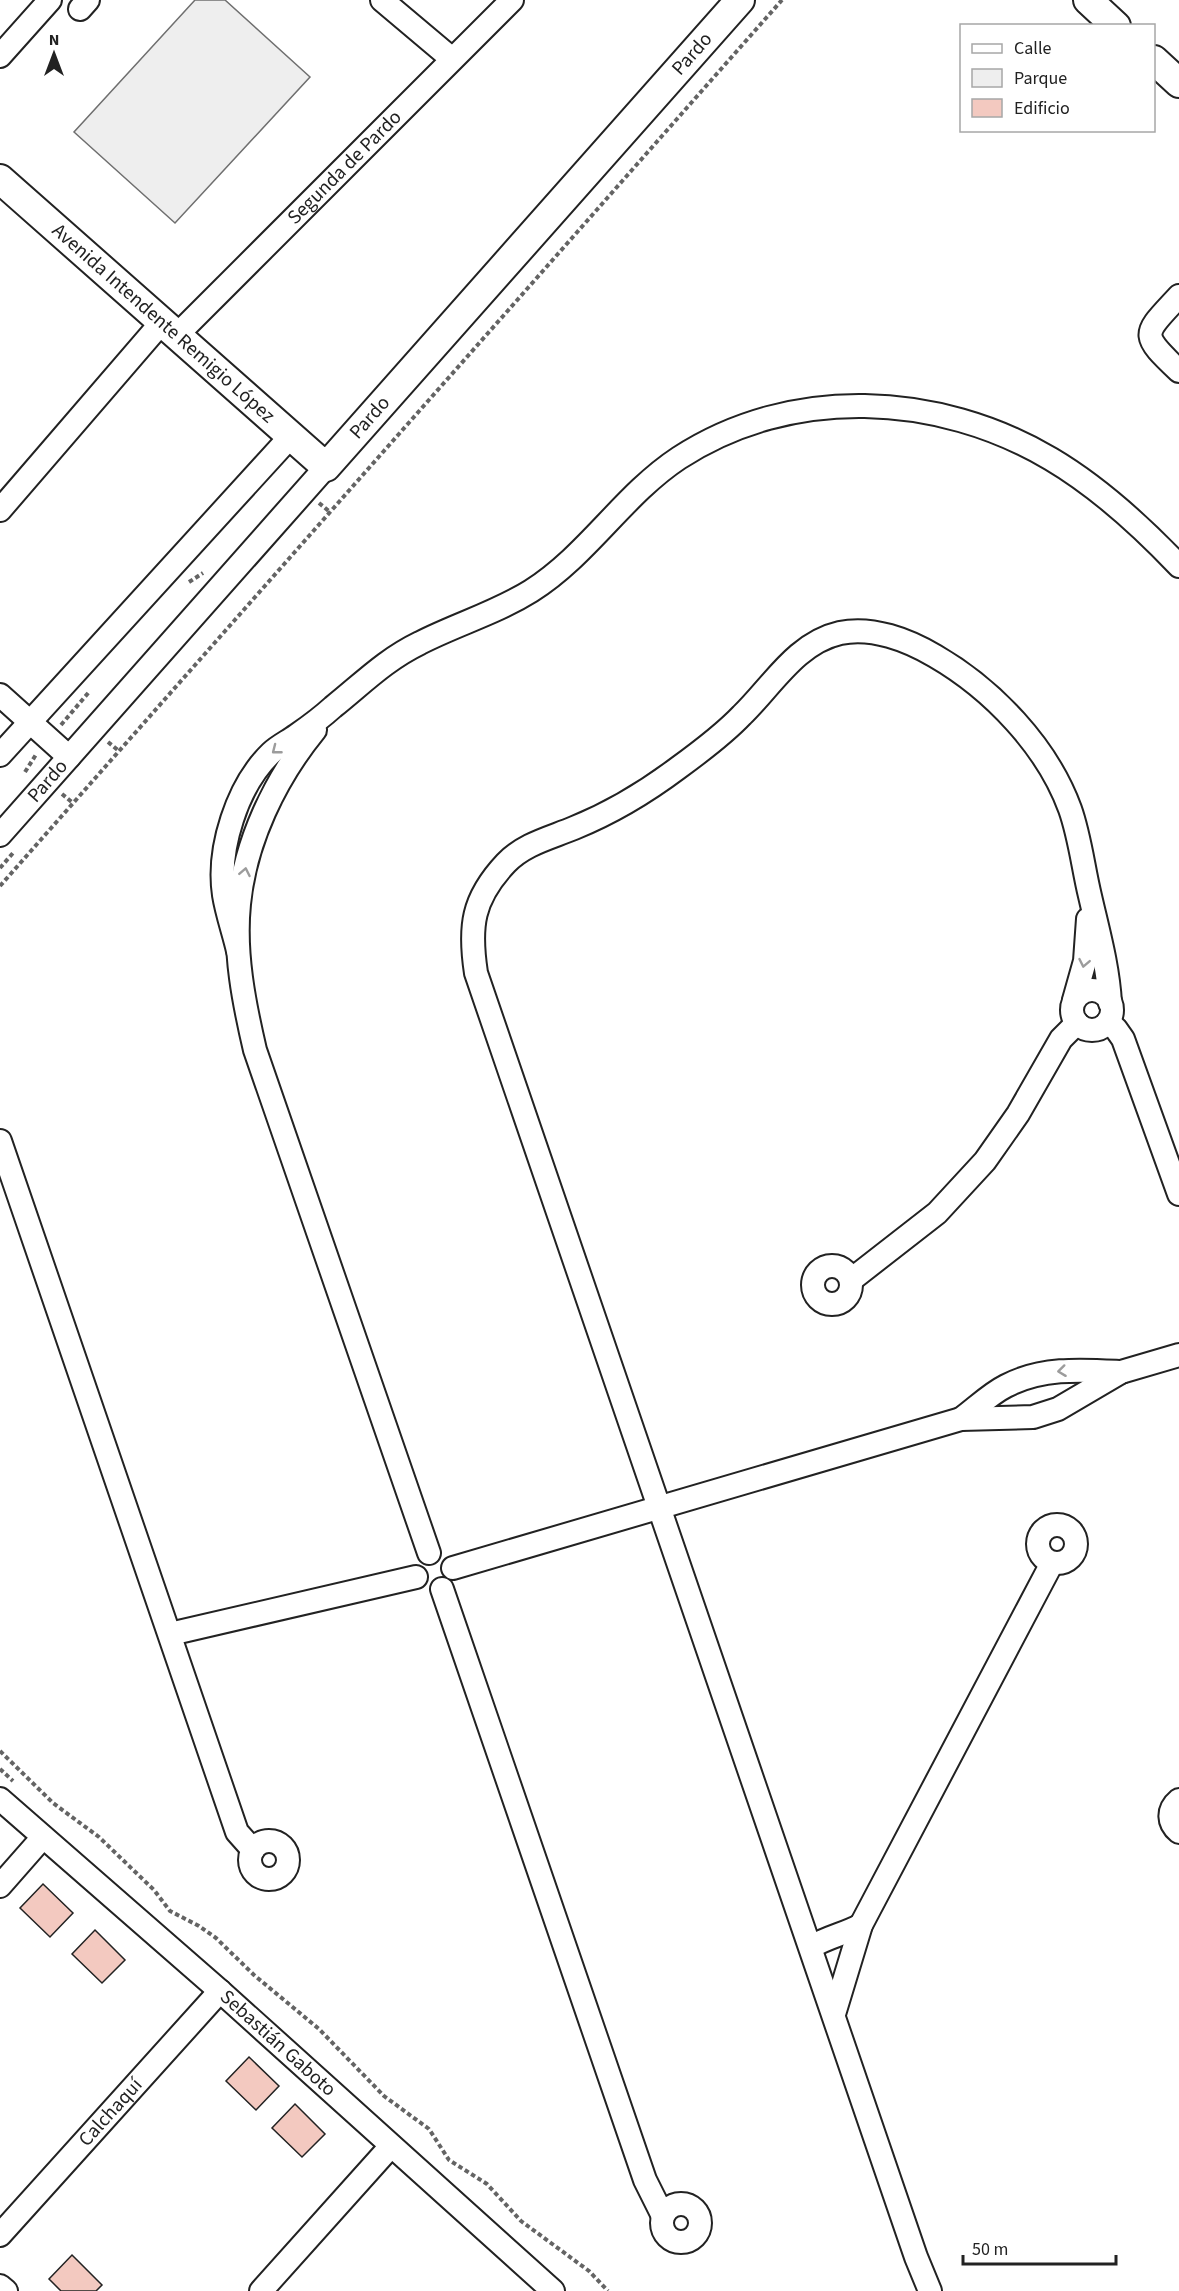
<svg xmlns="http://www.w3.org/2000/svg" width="1179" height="2291" font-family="'Source Sans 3',sans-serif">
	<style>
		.green { fill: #eee; stroke: #6f6f6f; stroke-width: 1.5 }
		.building { fill: #f3c9c0; stroke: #222; stroke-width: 1.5 }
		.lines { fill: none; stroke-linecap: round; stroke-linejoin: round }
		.minor-casing { stroke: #222; stroke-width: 26 }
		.major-casing { stroke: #222; stroke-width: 32 }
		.path { stroke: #646464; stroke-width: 4; stroke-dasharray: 4.5 3; stroke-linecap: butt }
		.minor { stroke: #fff; stroke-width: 22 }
		.major { stroke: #fff; stroke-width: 28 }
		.oneway { stroke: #9c9c9c }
		.labels { text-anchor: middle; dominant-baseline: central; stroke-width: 4.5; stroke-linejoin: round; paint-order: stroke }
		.street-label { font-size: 20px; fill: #222; stroke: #fff }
	</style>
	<rect width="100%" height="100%" fill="#fff"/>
	<!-- green -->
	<path class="green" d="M195,0H225L310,77L175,223L74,132Z"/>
	<!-- building -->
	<path class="building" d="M43,1884L73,1913L50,1937L20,1908Z
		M95,1930L125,1960L102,1983L72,1954Z
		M249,2057L279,2086L256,2110L226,2081Z
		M295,2104L325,2134L302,2157L272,2128Z
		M72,2255L102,2285L96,2291H61L49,2279Z"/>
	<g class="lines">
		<defs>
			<g id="minor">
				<path d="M382,0L452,59"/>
				<path d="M80,9L88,0"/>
				<path d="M0,56L50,0"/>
				<path d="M1179,296C1143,335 1139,333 1179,371"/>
				<path id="s1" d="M177,335L512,0"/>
				<path d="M0,510L162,322"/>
				<path d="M0,695L69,757"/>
				<path d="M315,730C275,779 245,842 239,904C234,953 244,1003 255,1050L429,1553"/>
				<path d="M0,755L291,436"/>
				<path id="s2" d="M0,835L326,467"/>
				<path d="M238,951C234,933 227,914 224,895C217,849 237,786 271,753C278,746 289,741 297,735C310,726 322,717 333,707C363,683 385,660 420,643C457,624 496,613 531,591C588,555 623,495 679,458C791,385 938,392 1051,459C1100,488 1141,526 1179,566"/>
				<circle cx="1092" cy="1010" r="20"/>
				<path d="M1074,1000L1085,961L1088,919"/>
				<path d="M1108,1022L1116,1029L1123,1039L1179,1194"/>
				<path d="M0,1141L237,1832L253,1850"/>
				<circle cx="832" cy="1285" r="19"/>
				<path d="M851,1280L937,1213L985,1161L1018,1114L1061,1039L1077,1023"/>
				<path d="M961,1419C976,1408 990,1394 1006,1386C1042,1367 1082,1370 1121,1372"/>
				<circle cx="1057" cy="1544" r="19"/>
				<path d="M453,1568L961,1419L1033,1417L1058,1409L1121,1372L1179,1355"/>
				<path d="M442,1589L645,2180L663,2216"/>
				<path d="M170,1634L416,1577"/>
				<path id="s3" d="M0,1799L220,1991L553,2291"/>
				<path d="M1179,1800C1167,1810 1168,1823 1179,1832"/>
				<circle cx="269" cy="1860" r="19"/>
				<path d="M0,1886L43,1837"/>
				<path d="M811,1947C827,1937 845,1934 861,1925"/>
				<path d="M834,2014L861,1925L1052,1563"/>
				<circle cx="681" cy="2223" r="19"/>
				<path id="s4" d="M0,2235L220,1991"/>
				<path d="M0,2286L6,2291"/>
				<path d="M261,2291L391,2146"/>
				<path d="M930,2291L916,2257L476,973C469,927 472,899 506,863C524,844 550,838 574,828C611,813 646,792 678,768C700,752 723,735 742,715C772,686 796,643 840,633C872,626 908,640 935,656C992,689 1047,746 1070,809C1080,837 1083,867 1090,896C1098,931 1108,966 1110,1003"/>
			</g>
			<g id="major">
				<path d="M1088,0L1116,26"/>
				<path d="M1154,60L1179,83"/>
				<path id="s5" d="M0,179L326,467L740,0"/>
			</g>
		</defs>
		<!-- minor casing -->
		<use href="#minor" class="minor-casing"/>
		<!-- major casing -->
		<use href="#major" class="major-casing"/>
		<!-- path -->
		<path class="path" d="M319,503L330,512
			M189,582L203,573
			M61,725L89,692
			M108,742L119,751
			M25,772L37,753
			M62,794L73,803
			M0,868L13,853
			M0,886L782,0
			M0,1751L53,1803L99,1837L154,1890L170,1911L199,1926L216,1938L254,1975L319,2029L384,2096L429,2129L449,2160L487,2184L521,2221L589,2271L608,2291
			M0,1769L13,1781"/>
		<!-- minor -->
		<use href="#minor" class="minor"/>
		<!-- major -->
		<use href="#major" class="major"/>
	</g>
	<!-- one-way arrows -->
	<defs><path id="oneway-chevron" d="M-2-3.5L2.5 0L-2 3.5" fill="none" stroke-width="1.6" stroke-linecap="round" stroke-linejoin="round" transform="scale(1.5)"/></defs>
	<g class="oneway">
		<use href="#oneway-chevron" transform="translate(276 750) rotate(142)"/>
		<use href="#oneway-chevron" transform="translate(245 872) rotate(-79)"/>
		<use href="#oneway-chevron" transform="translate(1084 963) rotate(101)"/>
		<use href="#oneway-chevron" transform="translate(1062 1371) rotate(173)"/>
	</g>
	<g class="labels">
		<!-- street labels -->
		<g class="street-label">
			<text stroke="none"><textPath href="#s5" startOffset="987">Pardo</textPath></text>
			<text stroke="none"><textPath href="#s1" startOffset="237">Segunda de Pardo</textPath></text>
			<text stroke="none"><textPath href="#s5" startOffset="218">Avenida Intendente Remigio López</textPath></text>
			<text stroke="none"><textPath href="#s5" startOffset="501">Pardo</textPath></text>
			<text stroke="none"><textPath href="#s2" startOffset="72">Pardo</textPath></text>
			<text stroke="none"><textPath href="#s3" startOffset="370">Sebastián Gaboto</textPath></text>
			<text stroke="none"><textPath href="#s4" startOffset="165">Calchaquí</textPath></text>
		</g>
	</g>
	<!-- legend -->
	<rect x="960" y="24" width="195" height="108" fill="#ffffff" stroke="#a7a7a7" stroke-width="1.5"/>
	<rect x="972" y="44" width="30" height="9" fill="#ffffff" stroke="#a7a7a7" stroke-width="1.5"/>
	<text x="1014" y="54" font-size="18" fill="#222222">Calle</text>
	<rect x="972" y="69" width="30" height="18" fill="#eeeeee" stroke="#a7a7a7" stroke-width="1.5"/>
	<text x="1014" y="84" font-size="18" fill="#222222">Parque</text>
	<rect x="972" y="99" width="30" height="18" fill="#f3c9c0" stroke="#a7a7a7" stroke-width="1.5"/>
	<text x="1014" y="114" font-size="18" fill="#222222">Edificio</text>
	<!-- north arrow -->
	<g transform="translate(54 54)" stroke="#ffffff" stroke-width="4.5" paint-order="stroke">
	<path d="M0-4.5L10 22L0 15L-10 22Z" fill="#222222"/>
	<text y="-9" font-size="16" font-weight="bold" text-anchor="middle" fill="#222222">N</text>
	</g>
	<!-- scale -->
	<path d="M963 2255v9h153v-9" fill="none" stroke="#222222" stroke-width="3"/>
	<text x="972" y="2255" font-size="18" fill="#222222" stroke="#ffffff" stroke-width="4.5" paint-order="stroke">50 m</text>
</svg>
